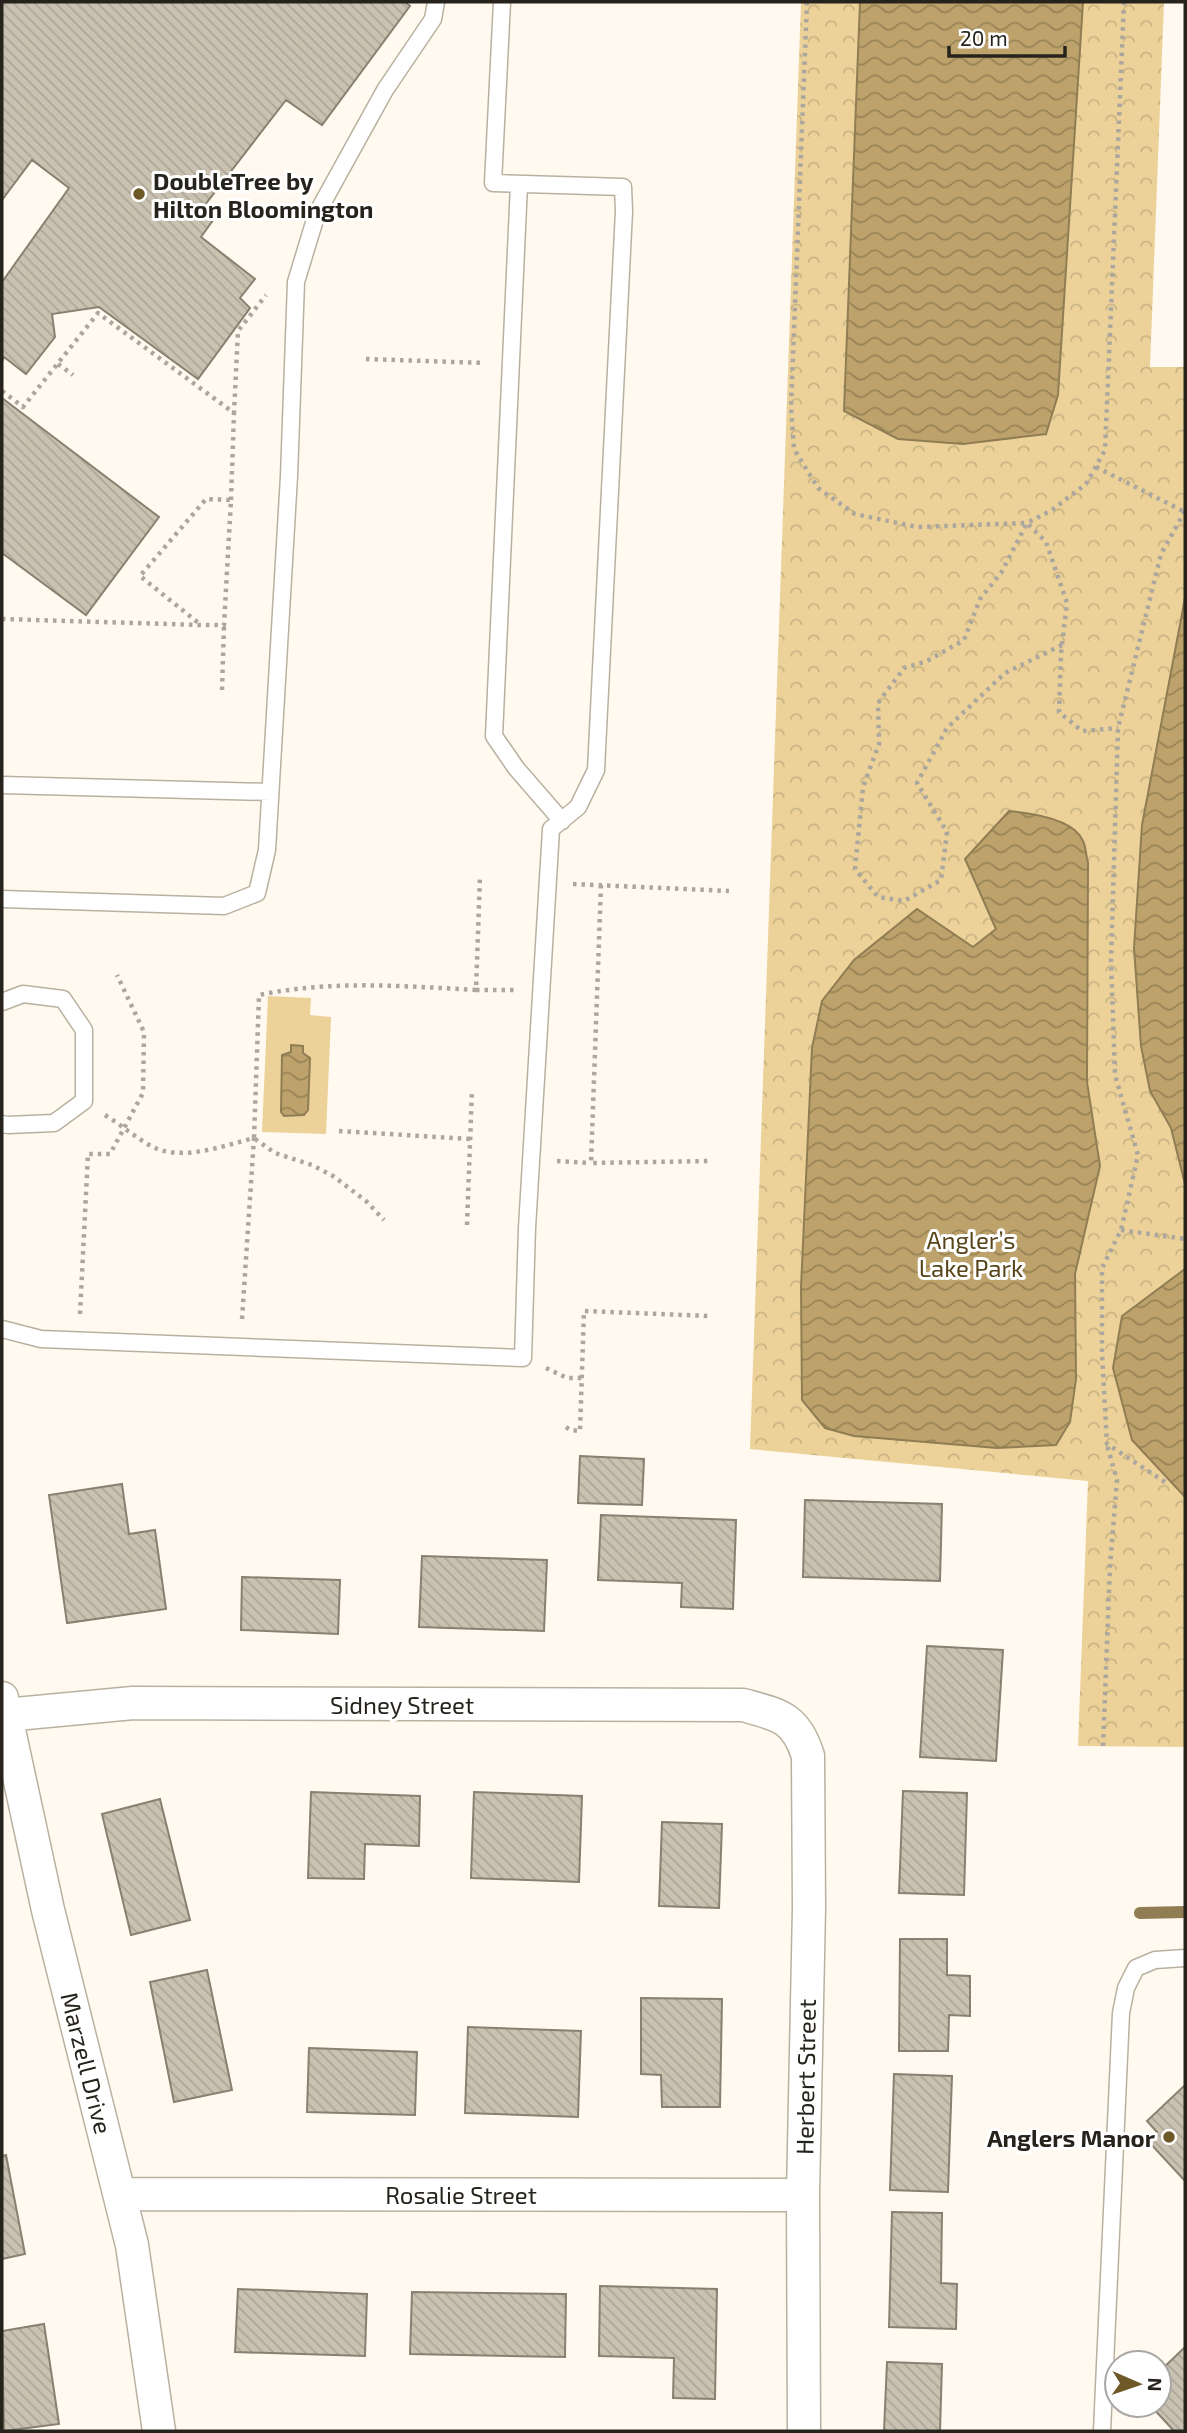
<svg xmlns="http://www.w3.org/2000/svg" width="1187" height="2433" font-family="'Exo 2',sans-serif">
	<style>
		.grass { fill: #ecd299 }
		.park { fill: url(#park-crowns) }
		.water { fill: url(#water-waves); stroke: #907d53; stroke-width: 2 }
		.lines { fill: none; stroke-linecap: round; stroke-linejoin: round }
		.stream { stroke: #907d53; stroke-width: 12 }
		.building { fill: url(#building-back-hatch); stroke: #888070; stroke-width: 2 }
		.service-casing { stroke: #b9b1a0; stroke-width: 19 }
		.minor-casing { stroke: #b9b1a0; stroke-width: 35 }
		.path { stroke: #aca79e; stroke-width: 4.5; stroke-dasharray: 3.5 5; stroke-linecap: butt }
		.service { stroke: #fff; stroke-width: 16 }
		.minor { stroke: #fff; stroke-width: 32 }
		.poi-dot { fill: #6f5929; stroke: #fff; stroke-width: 2.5 }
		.labels { text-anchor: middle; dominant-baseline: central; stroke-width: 6; stroke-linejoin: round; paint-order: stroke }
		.poi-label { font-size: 24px; font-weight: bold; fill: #26231c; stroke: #fff; text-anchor: start }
		.park-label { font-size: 24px; fill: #574418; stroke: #fff }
		.street-label { font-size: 24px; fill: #26231c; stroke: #fff }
	</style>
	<defs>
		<pattern id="park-crowns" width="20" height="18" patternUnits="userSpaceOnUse" patternTransform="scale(1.75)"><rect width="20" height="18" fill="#ecd299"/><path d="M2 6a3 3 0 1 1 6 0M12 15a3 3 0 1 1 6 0" fill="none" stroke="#cab483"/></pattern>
		<pattern id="water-waves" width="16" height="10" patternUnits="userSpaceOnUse" patternTransform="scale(1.75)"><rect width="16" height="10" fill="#bda36b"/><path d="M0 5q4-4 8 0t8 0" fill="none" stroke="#998457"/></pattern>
		<pattern id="building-back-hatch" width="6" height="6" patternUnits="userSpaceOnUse" patternTransform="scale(1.75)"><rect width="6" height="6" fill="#cac2b1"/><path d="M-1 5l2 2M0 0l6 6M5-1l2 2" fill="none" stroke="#ada698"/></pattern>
	</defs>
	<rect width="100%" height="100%" fill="#fff9ef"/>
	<!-- grass -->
	<path class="grass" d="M268,996L311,998L310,1015L331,1017L326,1134L262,1132Z"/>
	<!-- park -->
	<path class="park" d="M801,2H1164L1150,367H1185V1747L1078,1746L1088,1481L750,1449Z"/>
	<!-- water -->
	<path class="water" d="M860,2H1083L1058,395L1046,434L963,444L898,439L844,411Z
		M1185,598V1184L1171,1128L1150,1091L1141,1046L1134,948L1142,825Z
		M1009,811C1030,813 1074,819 1083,841C1086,847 1086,856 1088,863L1087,1082L1100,1166L1075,1274L1076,1379L1070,1422L1056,1445L997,1448L854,1436L825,1428L802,1400L801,1287L812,1048L822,1001L854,960L917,909L973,947L996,929L965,859Z
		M291,1045L303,1046V1053L310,1058L308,1110L304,1115L284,1116L281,1112L282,1055L291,1052Z
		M1185,1269V1497L1132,1440L1113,1368L1122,1316Z"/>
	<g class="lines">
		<!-- stream -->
		<path class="stream" d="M1140,1913L1185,1912"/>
	</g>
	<!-- building -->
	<path class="building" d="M2,2H405L410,6L322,125L286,100L205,205L216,216L201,237L255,279L240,298L250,308L198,379L99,307L52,314L55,337L26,374L4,357L2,362V282L69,188L32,160L2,200Z
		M2,398L159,517L86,615L2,553Z
		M580,1456L644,1459L642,1505L578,1503Z
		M122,1484L129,1534L155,1530L166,1609L67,1623L49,1495Z
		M805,1500L942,1504L940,1581L803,1577Z
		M601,1515L736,1520L733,1609L681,1607L682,1583L598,1580Z
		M422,1556L547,1560L544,1631L419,1627Z
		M242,1577L340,1580L338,1634L241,1630Z
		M927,1646L1003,1650L996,1761L920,1757Z
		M903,1791L967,1793L964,1895L899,1893Z
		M311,1792L420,1796L419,1846L365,1844L364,1879L308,1878Z
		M474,1792L582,1796L579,1882L471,1878Z
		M160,1799L190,1920L131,1935L102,1814Z
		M662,1822L722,1824L719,1908L659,1906Z
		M900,1939H947V1975L970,1976V2016L949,2015L948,2051H899Z
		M207,1970L232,2090L174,2102L150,1982Z
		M641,1998L722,1999L720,2107H662L661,2075L641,2074Z
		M468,2027L581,2031L578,2117L465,2113Z
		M309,2048L417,2052L415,2115L307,2112Z
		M894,2074L952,2076L948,2192L890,2190Z
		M1185,2085V2181L1148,2141L1157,2132L1147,2121Z
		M6,2155L25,2254L2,2259V2156Z
		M892,2212L942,2213L941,2283L957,2284L956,2329L889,2327Z
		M600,2286L717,2289L715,2399L673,2398L674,2358L599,2356Z
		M238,2289L367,2294L365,2356L235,2352Z
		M412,2292L566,2294L565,2357L410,2354Z
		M44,2324L59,2424L4,2431L2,2331Z
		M1185,2347V2431H1174L1150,2405H1159V2372Z
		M887,2362L942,2364L940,2431H884Z"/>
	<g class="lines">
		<defs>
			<path id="service" d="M519,184L494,736L516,768L562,821
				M2,785L270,792
				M2,899L224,906L257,893L267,850L289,476L296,282L317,213L385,90L433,19L436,2
				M2,1002L23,994L63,999L84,1030V1101L54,1123L8,1125L2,1124
				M2,1329L41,1339L523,1358L527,1228L551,829L578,807L596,770L624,211L623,187L493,183L502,2
				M1102,2431L1121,2013L1126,1988L1136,1968L1155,1960L1185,1958"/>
			<path id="minor" d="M2,1698L48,1910L132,2245L159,2431
				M5,1715L133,1703L743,1705C779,1715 796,1717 808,1756L809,1908L803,2195L804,2431
				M120,2194L803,2195"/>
		</defs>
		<!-- service casing -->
		<use href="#service" class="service-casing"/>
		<!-- minor casing -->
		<use href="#minor" class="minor-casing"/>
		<!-- path -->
		<path class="path" d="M807,2L791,406L794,449L818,488L855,514L917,527L1027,523L1046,542L1067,603L1061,654L1059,712L1082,731L1118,728
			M366,359L484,363
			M58,364L73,375
			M2,391L23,407L98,313L234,413L238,331L266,295
			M1096,467L1185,512
			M231,500L234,413
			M2,619L201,625H224L231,500L206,499L140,576L201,625
			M1062,645L1005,673L947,728L917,783L947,832L941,880L904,901L878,897L855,869L863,787L879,744L878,703L904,668L927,661L964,640L980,599L1001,573L1027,523L1052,510L1086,484L1105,450L1124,2
			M222,690L224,625
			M573,884L729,891
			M601,885L591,1163L711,1161
			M476,990H514
			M105,1115C121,1125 135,1137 151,1146C181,1162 223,1146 254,1138L259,995C332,980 402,986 476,990L480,876
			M339,1131L470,1139
			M255,1139L275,1153L312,1165L333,1176L366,1201L384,1220
			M557,1161L591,1163
			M467,1225L472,1090
			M1121,1230L1185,1239
			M80,1314L88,1154H110L143,1093L144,1032L117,975
			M242,1319L254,1138
			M546,1368L567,1378H582
			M566,1427L570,1430L580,1431L584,1311L710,1316
			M1165,1482L1107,1444L1102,1353V1268L1121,1230L1138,1155L1115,1075L1111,961L1118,728L1161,554L1185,511
			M1103,1746L1110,1566L1117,1480L1107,1445"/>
		<!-- service -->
		<use href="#service" class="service"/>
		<!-- minor -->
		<use href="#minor" class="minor"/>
	</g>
	<!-- markers -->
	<g class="poi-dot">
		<circle cx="139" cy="194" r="7"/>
		<circle cx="1169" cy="2137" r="7"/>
	</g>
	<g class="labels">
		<!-- poi labels -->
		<g class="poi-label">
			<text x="153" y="180">DoubleTree by<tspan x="153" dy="28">Hilton Bloomington</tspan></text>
			<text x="1155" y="2137" text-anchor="end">Anglers Manor</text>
		</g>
		<!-- park labels -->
		<g class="park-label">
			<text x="971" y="1239">Angler’s<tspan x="971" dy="28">Lake Park</tspan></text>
		</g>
		<!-- street labels -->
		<g class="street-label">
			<text x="402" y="1704">Sidney Street</text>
			<text transform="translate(87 2063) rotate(76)">Marzell Drive</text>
			<text transform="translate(805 2077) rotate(-89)">Herbert Street</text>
			<text x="461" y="2194">Rosalie Street</text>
		</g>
	</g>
	<!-- border -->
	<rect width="1187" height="2433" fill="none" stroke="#26231c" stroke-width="7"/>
	<!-- north arrow -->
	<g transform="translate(1138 2384) rotate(92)"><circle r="33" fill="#ffffff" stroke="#a8a7a4" stroke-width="2"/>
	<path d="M0-5L12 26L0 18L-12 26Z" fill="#6f5929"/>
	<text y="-10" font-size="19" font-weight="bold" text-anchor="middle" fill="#26231c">N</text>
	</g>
	<!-- scale -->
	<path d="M949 46v10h116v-10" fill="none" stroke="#26231c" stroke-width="3.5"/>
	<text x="960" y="46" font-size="21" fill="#26231c" stroke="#ffffff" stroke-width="5" paint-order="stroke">20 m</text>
</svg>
